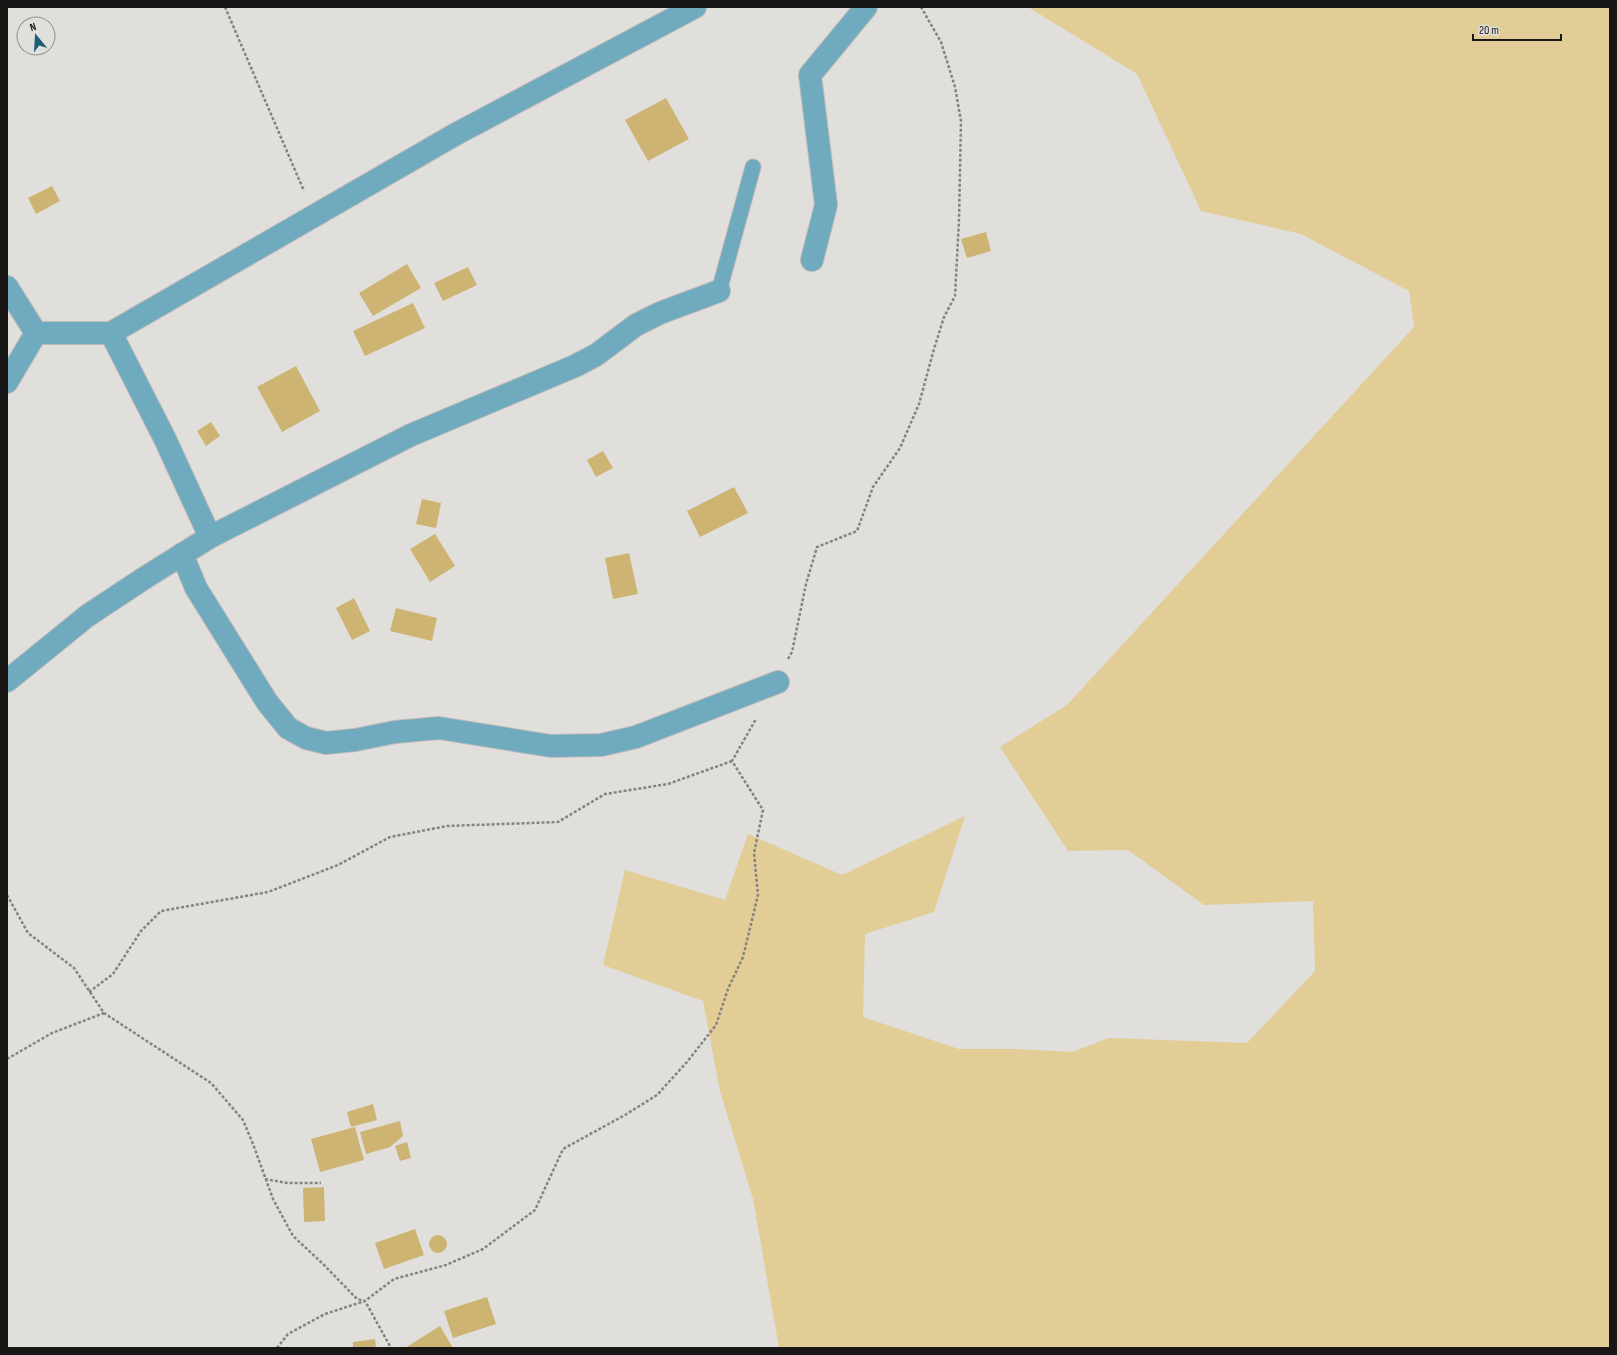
<svg xmlns="http://www.w3.org/2000/svg" width="1617" height="1355" font-family="'Sofia Sans Condensed',sans-serif">
	<style>
		.green { fill: #e2cd97 }
		.building { fill: #cdb473 }
		.lines { fill: none; stroke-linecap: round; stroke-linejoin: round }
		.service-casing { stroke: #bdbbb8; stroke-width: 17 }
		.minor-casing { stroke: #bdbbb8; stroke-width: 24 }
		.path { stroke: #858381; stroke-width: 2.5; stroke-dasharray: 3 2; stroke-linecap: butt }
		.service { stroke: #70aabe; stroke-width: 15 }
		.minor { stroke: #70aabe; stroke-width: 22 }
	</style>
	<rect width="100%" height="100%" fill="#e1dfdc"/>
	<!-- green -->
	<path class="green" d="M1028,7H1610V1348H779L753,1199L720,1091L703,1001L603,965L625,870L725,900L748,834L842,875L965,816L934,912L865,934L863,1017L959,1049H1015L1072,1052L1109,1038L1247,1043L1315,971L1313,901L1204,905L1128,850L1068,851L1000,747L1067,705L1414,327L1409,291L1301,234L1201,211L1137,74Z"/>
	<!-- building -->
	<path class="building" d="M666,98L689,139L648,161L625,120Z
		M52,186L60,201L36,214L28,198Z
		M986,232L991,251L967,258L961,239Z
		M407,264L421,288L373,316L359,293Z
		M468,267L477,285L443,301L434,283Z
		M413,303L425,328L365,356L353,331Z
		M296,366L320,411L282,432L257,387Z
		M211,422L220,436L206,446L197,431Z
		M603,451L613,468L596,477L587,460Z
		M734,487L748,513L700,537L687,511Z
		M422,499L441,503L436,528L416,524Z
		M435,534L455,566L430,582L410,549Z
		M629,553L638,594L613,599L605,558Z
		M354,598L370,631L352,640L336,608Z
		M396,608L437,618L432,641L390,631Z
		M373,1104L377,1120L351,1127L347,1112Z
		M400,1121L403,1136L390,1147L366,1154L360,1132Z
		M355,1127L364,1160L320,1172L311,1139Z
		M407,1142L411,1158L400,1161L395,1146Z
		M324,1187L325,1221L304,1222L303,1188Z
		M415,1229L424,1255L384,1269L375,1243Z
		M429 1244a9 9 0 1 1 18 0a9 9 0 1 1-18 0Z
		M487,1297L496,1324L453,1338L444,1311Z
		M440,1326L453,1348H405Z
		M375,1339L376,1348H353V1342Z"/>
	<g class="lines">
		<defs>
			<path id="service" d="M719,291L753,167"/>
			<path id="minor" d="M812,260L826,205L810,75L866,7
				M7,287L36,333
				M111,333L165,439L210,537
				M7,382L36,333H111L456,134L695,7
				M182,554L196,588L267,702L288,728L306,738L326,743L355,740L395,732L439,728L551,746L601,745L636,737L778,682
				M7,681L87,616L146,577L210,537L411,435L575,366L596,355L636,325L660,313L719,291"/>
		</defs>
		<!-- service casing -->
		<use href="#service" class="service-casing"/>
		<!-- minor casing -->
		<use href="#minor" class="minor-casing"/>
		<!-- path -->
		<path class="path" d="M225,7L304,191
			M788,659L792,652L806,584L817,547L857,531L873,487L900,448L919,404L934,349L944,317L955,296L959,220L961,121L955,87L941,42L921,7
			M7,895L28,933L74,968L104,1013L211,1083L243,1120L253,1144L273,1199L293,1236L321,1262L357,1299L365,1301L391,1348
			M89,992L113,974L141,931L161,911L268,892L338,865L390,837L447,826L558,822L605,794L668,784L732,761
			M7,1059L52,1033L104,1013
			M265,1179L287,1183H321
			M277,1348L288,1334L325,1314L365,1301L394,1279L446,1265L483,1249L535,1210L563,1149L625,1115L657,1095L687,1062L716,1025L728,989L743,957L758,895L754,853L763,810L732,761L756,719"/>
		<!-- service -->
		<use href="#service" class="service"/>
		<!-- minor -->
		<use href="#minor" class="minor"/>
	</g>
	<!-- border -->
	<rect width="1617" height="1355" fill="none" stroke="#181716" stroke-width="16"/>
	<!-- north arrow -->
	<g transform="translate(36 36) rotate(342)"><circle r="19" fill="#e1dfdc" stroke="#918f8d"/>
	<path d="M0-3L7 15L0 10L-7 15Z" fill="#1b5e72"/>
	<text y="-6" font-size="11" font-weight="bold" text-anchor="middle" fill="#181716">N</text>
	</g>
	<!-- scale -->
	<path d="M1473 34v6h88v-6" fill="none" stroke="#181716" stroke-width="2"/>
	<text x="1479" y="34" font-size="12" fill="#181716" stroke="#e1dfdc" stroke-width="3" paint-order="stroke">20 m</text>
</svg>
